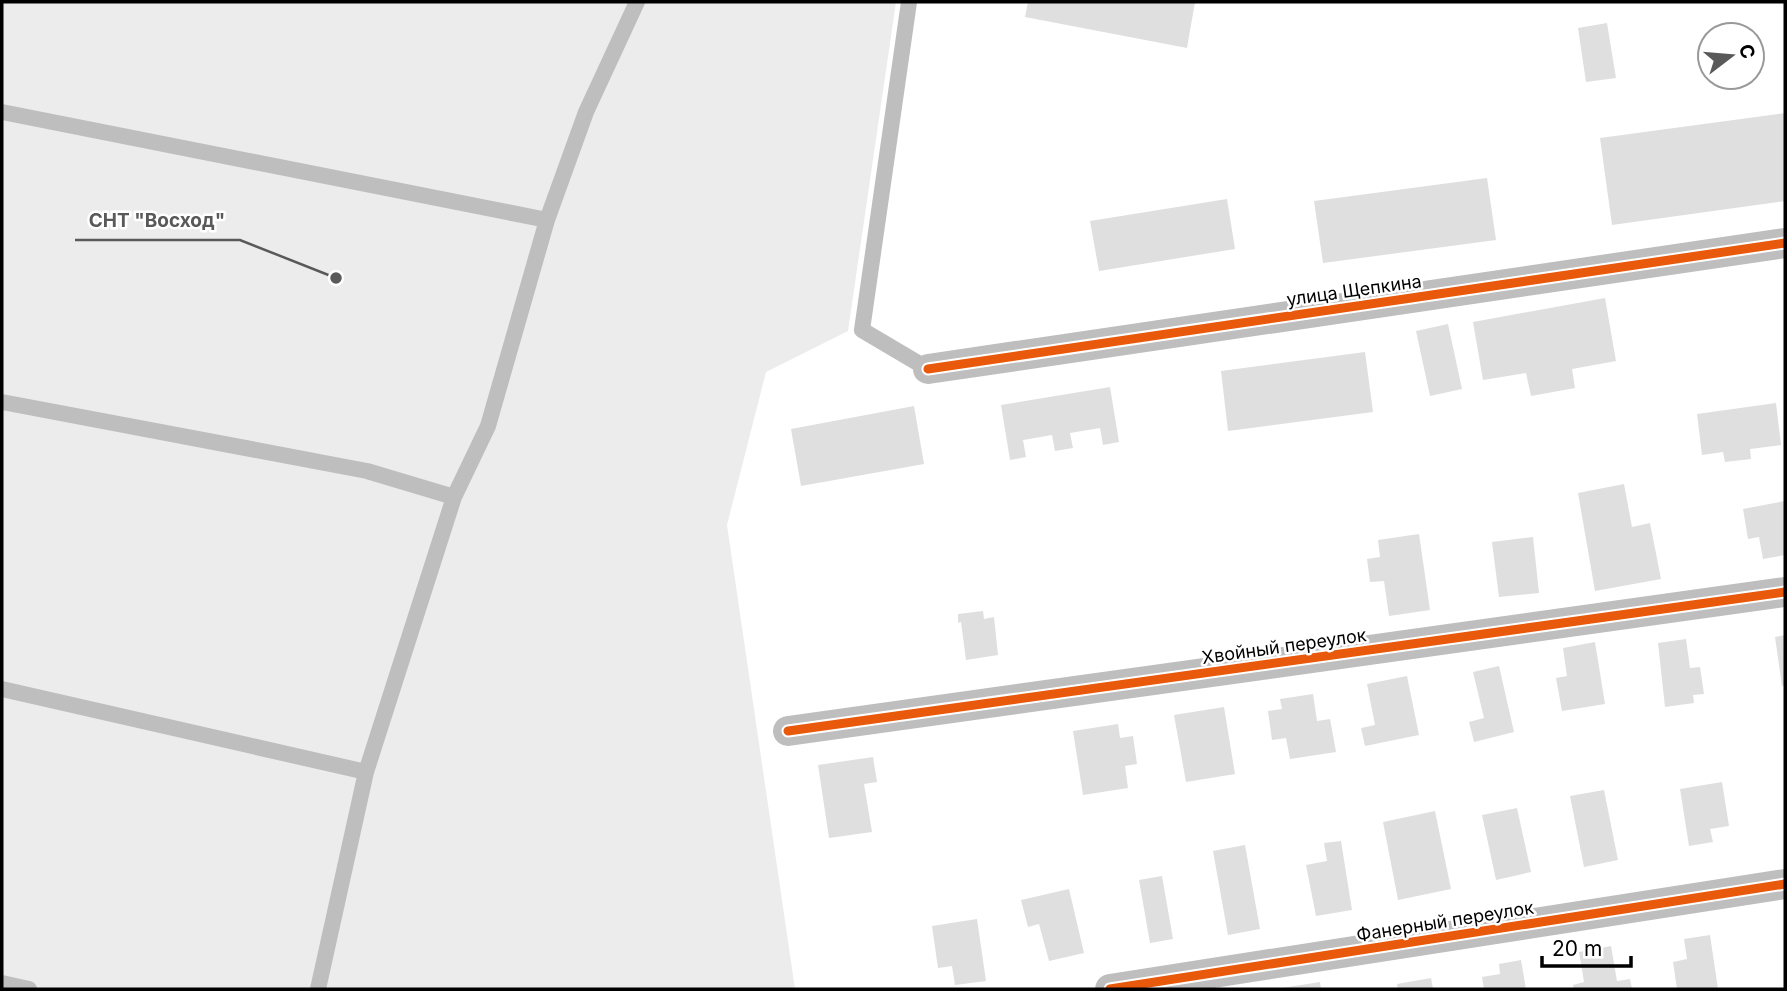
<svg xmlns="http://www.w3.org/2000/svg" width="1787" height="991" font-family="Inter,sans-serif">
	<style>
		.green { fill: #ececec }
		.building { fill: #dfdfdf }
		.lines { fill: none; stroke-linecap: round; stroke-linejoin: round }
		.lane { stroke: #bebebe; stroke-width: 16 }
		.street { stroke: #bebebe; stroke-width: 30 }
		.cycleway-casing { stroke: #fff; stroke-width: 13 }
		.cycleway { stroke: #e8590c; stroke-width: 9 }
		.labels { text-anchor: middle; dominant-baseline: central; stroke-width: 5; stroke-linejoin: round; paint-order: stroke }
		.street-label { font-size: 18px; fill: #000; stroke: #fff }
		.leader { fill: none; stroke: #595959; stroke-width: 2.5 }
		.callout-dot { fill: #595959; stroke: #fff; stroke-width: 2.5 }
		.callout-label { font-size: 19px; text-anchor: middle; font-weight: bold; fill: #595959; stroke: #fff; stroke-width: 5; stroke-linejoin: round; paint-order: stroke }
	</style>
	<rect width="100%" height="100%" fill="#fff"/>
	<!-- green -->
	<path class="green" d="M2,2H896L848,331L766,372L727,525L795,989H2Z"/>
	<!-- building -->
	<path class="building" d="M1028,2H1195L1187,48L1025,17Z
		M1607,23L1616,78L1586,82L1578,28Z
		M1785,113V201L1612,225L1600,138Z
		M1487,178L1496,240L1323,263L1314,201Z
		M1227,199L1235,249L1099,271L1090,221Z
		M1605,298L1616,361L1572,369L1575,388L1531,396L1526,373L1483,380L1473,322Z
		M1448,324L1462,389L1430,396L1416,331Z
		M1365,352L1373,412L1228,431L1221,371Z
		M1110,387L1119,442L1103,445L1100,428L1070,433L1073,448L1055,451L1052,435L1023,440L1026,457L1010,460L1001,405Z
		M1776,403L1781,445L1750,449L1751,459L1725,462L1723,452L1702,455L1697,414Z
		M914,406L924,464L801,486L791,429Z
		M1624,484L1632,527L1650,523L1661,579L1595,591L1578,493Z
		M1785,501V555L1763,559L1759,537L1748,539L1743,509Z
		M1419,534L1430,610L1389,616L1384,581L1370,582L1367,559L1380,557L1378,540Z
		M1533,537L1539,593L1499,597L1492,542Z
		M983,611L984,619L994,617L998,655L966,660L961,622L958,623V614Z
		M1785,635V685L1782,686L1775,637Z
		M1686,639L1690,668L1700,667L1704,694L1693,695L1694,703L1665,707L1658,643Z
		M1595,642L1605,704L1562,711L1556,678L1567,676L1563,648Z
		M1499,666L1514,732L1474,742L1469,722L1484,718L1473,672Z
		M1407,676L1419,735L1365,746L1361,728L1375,725L1367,684Z
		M1313,694L1317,721L1330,719L1336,752L1290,759L1286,738L1272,740L1268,711L1282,709L1280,699Z
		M1224,707L1235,774L1186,782L1174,715Z
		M1118,724L1120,738L1133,736L1137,764L1125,766L1128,788L1083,795L1073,731Z
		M873,757L877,782L864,784L872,832L829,838L818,765Z
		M1722,782L1729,826L1710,829L1713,842L1689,846L1680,789Z
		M1604,790L1618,860L1584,867L1570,796Z
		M1517,808L1531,872L1496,880L1482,815Z
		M1435,811L1451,889L1398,900L1383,822Z
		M1341,841L1352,910L1316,916L1306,865L1327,861L1324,843Z
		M1245,845L1260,929L1228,935L1213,851Z
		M1162,876L1173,939L1150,943L1139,880Z
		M1069,889L1084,953L1049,961L1039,924L1028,927L1021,900Z
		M977,919L986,981L955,985L952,966L938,968L932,926Z
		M1710,935L1718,989H1677L1673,962L1687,959L1684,939Z
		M1611,946L1617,981L1630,979L1632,989H1574L1573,985L1584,982L1579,952Z
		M1521,960L1526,989H1484L1482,977L1500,974L1499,964Z
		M1431,978L1433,989H1398L1397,984Z
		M1320,982L1321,989H1282V988Z"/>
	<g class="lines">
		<!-- lane -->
		<path class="lane" d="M909,2L862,330L928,369
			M2,112L547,220
			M2,402L367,471L454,497
			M2,689L366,772
			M2,983L29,989
			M318,989L366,772L454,497L488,426L547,220L586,112L637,2"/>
		<!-- street -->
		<path class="street" d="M928,369L1785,243
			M788,731L1785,592
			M1110,989L1785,884"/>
		<defs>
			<path id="cycleway" d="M928,369L1785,243
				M788,731L1785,592
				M1110,989L1785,884"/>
		</defs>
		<!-- cycleway casing -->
		<use href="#cycleway" class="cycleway-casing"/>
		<!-- cycleway -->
		<use href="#cycleway" class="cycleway"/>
	</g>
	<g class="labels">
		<!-- street labels -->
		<g class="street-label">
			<text transform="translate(1354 290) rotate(-8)">улица Щепкина</text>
			<text transform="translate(1284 646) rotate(-8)">Хвойный переулок</text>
			<text transform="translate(1445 921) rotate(-9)">Фанерный переулок</text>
		</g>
	</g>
	<!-- callouts -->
	<path class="leader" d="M336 278L240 240H75"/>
	<circle class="callout-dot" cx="336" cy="278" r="7"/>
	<g class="callout-label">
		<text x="157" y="227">СНТ "Восход"</text>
	</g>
	<!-- border -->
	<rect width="1787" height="991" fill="none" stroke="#000000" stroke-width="7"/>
	<!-- north arrow -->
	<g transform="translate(1731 56) rotate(74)"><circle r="33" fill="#ffffff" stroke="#999999" stroke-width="2"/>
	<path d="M0-5L12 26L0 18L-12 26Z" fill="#595959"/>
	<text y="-10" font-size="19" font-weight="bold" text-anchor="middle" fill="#000000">С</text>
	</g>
	<!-- scale -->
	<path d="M1542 956v10h89v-10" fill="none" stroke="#000000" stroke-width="3.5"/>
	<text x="1552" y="956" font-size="21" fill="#000000" stroke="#ffffff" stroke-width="5" paint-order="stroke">20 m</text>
</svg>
